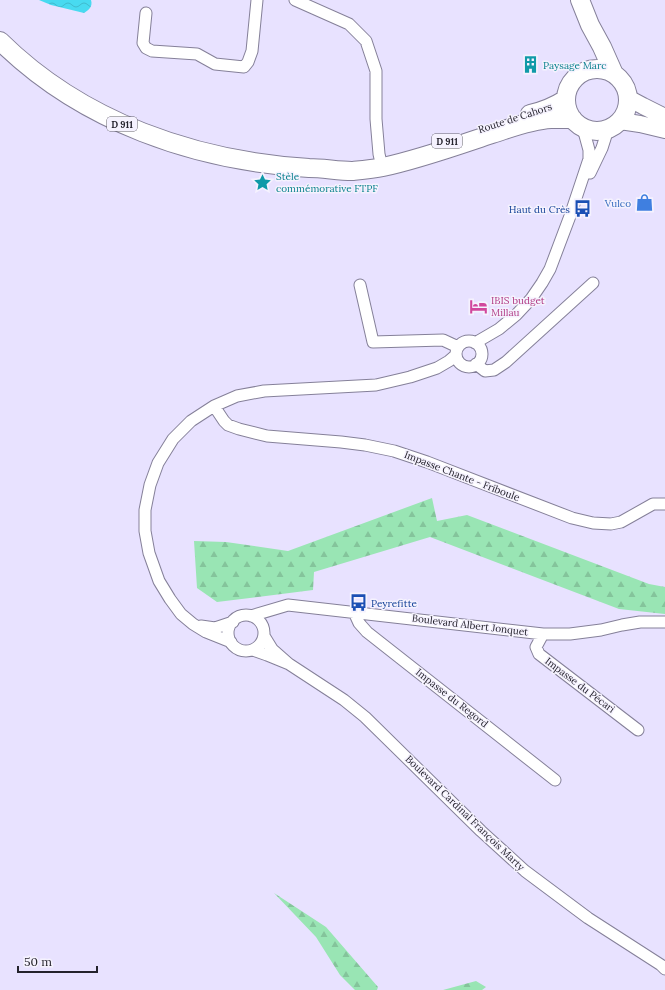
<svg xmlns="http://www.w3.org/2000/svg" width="665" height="990" font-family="Lora,serif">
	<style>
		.forest { fill: url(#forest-firs) }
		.water { fill: url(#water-waves) }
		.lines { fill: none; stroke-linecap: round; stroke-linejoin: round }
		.minor-casing { stroke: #858099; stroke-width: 13 }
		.secondary-casing { stroke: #858099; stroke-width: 18 }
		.primary-casing { stroke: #858099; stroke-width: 20 }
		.minor { stroke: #fff; stroke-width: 11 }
		.secondary { stroke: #fff; stroke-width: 16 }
		.primary { stroke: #fff; stroke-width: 18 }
		.labels { text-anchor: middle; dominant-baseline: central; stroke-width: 3; stroke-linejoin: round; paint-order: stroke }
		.shield { fill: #f5f2fe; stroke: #63606b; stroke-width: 1 }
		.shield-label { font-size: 9px; font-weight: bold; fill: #24222c }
		.culture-label { font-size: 10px; fill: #0d838f; stroke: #f5f2fe; text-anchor: start }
		.street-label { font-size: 10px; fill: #24222c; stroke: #f5f2fe }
		.shop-label { font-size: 10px; fill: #366cbe; stroke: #f5f2fe; text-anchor: end }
		.transit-label { font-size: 10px; fill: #164399; stroke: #f5f2fe; text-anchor: end }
		.hotel-label { font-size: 10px; fill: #b23c85; stroke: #f5f2fe; text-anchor: start }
	</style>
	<defs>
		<pattern id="forest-firs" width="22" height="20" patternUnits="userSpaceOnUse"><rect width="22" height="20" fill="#99e5b4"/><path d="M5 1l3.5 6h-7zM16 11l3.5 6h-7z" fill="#84c49b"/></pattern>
		<pattern id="water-waves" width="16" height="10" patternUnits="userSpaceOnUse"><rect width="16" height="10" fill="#48daf0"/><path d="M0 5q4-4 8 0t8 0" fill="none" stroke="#3fbbce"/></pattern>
	</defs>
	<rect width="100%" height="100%" fill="#e8e2ff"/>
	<!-- forest -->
	<path class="forest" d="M432,498L437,521L467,515L649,584L665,587V614L619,609L430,537L314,572L313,590L217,602L197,588L194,541L226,542L288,551Z
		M274,893L326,927L378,987L377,990H355L340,975L316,937Z
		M476,981L486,987L482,990H443Z"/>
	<!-- water -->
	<path class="water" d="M39,0H91C93,6 89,10 84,13L51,5Z"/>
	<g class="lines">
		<defs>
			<path id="minor" d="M295,0L349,24L366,41L376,71V119L379,154L382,167
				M146,13L143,43L146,48L152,51L197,54L215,64L244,67L248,62L252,51L257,0
				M590,173L602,148L608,129
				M360,285L373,342L443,340L458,347
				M456 354a13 13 0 1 1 26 0a13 13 0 1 1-26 0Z
				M475,343L499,329L516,315L531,299L542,283L550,269L570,216L589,159V150L583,128
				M476,364L485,371L494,370L506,362L593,283
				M214,406L224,421L228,425L239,429L267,436L341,442L365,445L394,451L427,462L572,518L593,523L611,524L621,522L653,504H665
				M354,612L359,623L367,632L555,780
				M228 633a18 18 0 1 1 36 0a18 18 0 1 1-36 0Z
				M251,616L288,605L543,634H570L601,630L622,625L640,622H665
				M201,626L215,628L233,622
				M543,634L536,647L539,654L638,730
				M231,642L206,632L193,624L181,614L170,599L159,581L149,553L145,531V510L150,485L158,463L173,439L191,421L214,406L237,396L264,391L376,385L410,377L437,368L449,361L456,355
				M253,650L267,655L289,664L272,649L264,636
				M289,664L344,700L365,717L481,831L525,871L588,918L661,965L665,969"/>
			<path id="secondary" d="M628,98L643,106L665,117
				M620,121L640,124L665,130"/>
			<path id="primary" d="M580,0L590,25L602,47L614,74
				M0,41C82,122 195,161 309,168C323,168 338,171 352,171C362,170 373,169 383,167C420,159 456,146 492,134C511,128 531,120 551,119C558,119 566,119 573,119
				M566 100a31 31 0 1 1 62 0a31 31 0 1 1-62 0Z
				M530,114C544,111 555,106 566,99"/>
		</defs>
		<!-- minor casing -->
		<use href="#minor" class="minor-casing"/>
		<!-- secondary casing -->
		<use href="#secondary" class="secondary-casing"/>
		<!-- primary casing -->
		<use href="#primary" class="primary-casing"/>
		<!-- minor -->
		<use href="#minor" class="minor"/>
		<!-- secondary -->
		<use href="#secondary" class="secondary"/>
		<!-- primary -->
		<use href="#primary" class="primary"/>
	</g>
	<!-- icons -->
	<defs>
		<symbol id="building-bare" viewBox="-9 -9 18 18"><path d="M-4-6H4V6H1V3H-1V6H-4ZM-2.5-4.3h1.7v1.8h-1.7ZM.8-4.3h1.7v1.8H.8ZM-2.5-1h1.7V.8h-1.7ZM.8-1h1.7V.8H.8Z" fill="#0f9aa8" stroke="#f5f2fe" stroke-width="2.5" paint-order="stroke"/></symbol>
		<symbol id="sight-bare" viewBox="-9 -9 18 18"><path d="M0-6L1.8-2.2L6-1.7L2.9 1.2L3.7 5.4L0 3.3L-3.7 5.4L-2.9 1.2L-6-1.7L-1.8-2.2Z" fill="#0f9aa8" stroke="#f5f2fe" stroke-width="2.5" paint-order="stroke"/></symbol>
		<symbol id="shop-bare" viewBox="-9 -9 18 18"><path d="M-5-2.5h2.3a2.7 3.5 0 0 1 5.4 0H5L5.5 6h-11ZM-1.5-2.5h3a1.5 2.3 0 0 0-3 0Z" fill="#3f7fe0" stroke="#f5f2fe" stroke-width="2.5" paint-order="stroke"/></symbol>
		<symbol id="bus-bare" viewBox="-9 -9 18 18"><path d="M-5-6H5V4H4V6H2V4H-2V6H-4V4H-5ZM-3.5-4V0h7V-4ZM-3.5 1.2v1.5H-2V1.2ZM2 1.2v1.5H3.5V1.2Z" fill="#1a4fb4" stroke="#f5f2fe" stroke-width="2.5" paint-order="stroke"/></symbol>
		<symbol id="hotel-bare" viewBox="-9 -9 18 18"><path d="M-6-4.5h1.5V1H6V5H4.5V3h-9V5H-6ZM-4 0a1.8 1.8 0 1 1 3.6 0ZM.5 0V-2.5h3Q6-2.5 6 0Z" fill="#d1479c" stroke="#f5f2fe" stroke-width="2.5" paint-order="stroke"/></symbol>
	</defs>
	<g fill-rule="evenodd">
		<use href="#building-bare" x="518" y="52" width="25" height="25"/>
		<use href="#sight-bare" x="250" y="170" width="25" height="25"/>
		<use href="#shop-bare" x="632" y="190" width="25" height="25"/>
		<use href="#bus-bare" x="570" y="196" width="25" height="25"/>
		<use href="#hotel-bare" x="466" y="294" width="25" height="25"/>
		<use href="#bus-bare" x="346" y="590" width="25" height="25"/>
	</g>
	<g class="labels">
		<!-- shield labels -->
		<g class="shield">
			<rect x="107" y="117" width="30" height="14" rx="3"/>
			<rect x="432" y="134" width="30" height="14" rx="3"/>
		</g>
		<g class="shield-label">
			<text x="122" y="124">D 911</text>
			<text x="447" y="141">D 911</text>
		</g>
		<!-- culture labels -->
		<g class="culture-label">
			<text x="543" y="65">Paysage Marc</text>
			<text x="276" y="176">Stèle<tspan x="276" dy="12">commémorative FTPF</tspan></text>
		</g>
		<!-- street labels -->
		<g class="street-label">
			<text transform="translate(515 118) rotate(-18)">Route de Cahors</text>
			<text transform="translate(462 476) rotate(21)">Impasse Chante - Friboule</text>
			<text transform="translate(470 625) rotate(7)">Boulevard Albert Jonquet</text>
			<text transform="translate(580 685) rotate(37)">Impasse du Pécari</text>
			<text transform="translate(452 698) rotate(38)">Impasse du Regord</text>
			<text transform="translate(465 813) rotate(44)">Boulevard Cardinal François Marty</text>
		</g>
		<!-- shop labels -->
		<g class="shop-label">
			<text x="631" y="203">Vulco</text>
		</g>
		<!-- transit labels -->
		<g class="transit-label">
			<text x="570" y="209">Haut du Crès</text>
			<text x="371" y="603" text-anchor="start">Peyrefitte</text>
		</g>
		<!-- hotel labels -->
		<g class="hotel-label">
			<text x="491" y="300">IBIS budget<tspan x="491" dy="12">Millau</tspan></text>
		</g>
	</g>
	<!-- scale -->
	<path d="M18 966v6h79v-6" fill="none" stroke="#24222c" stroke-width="2"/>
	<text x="24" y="966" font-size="12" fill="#24222c" stroke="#f5f2fe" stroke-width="3" paint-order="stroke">50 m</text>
</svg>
